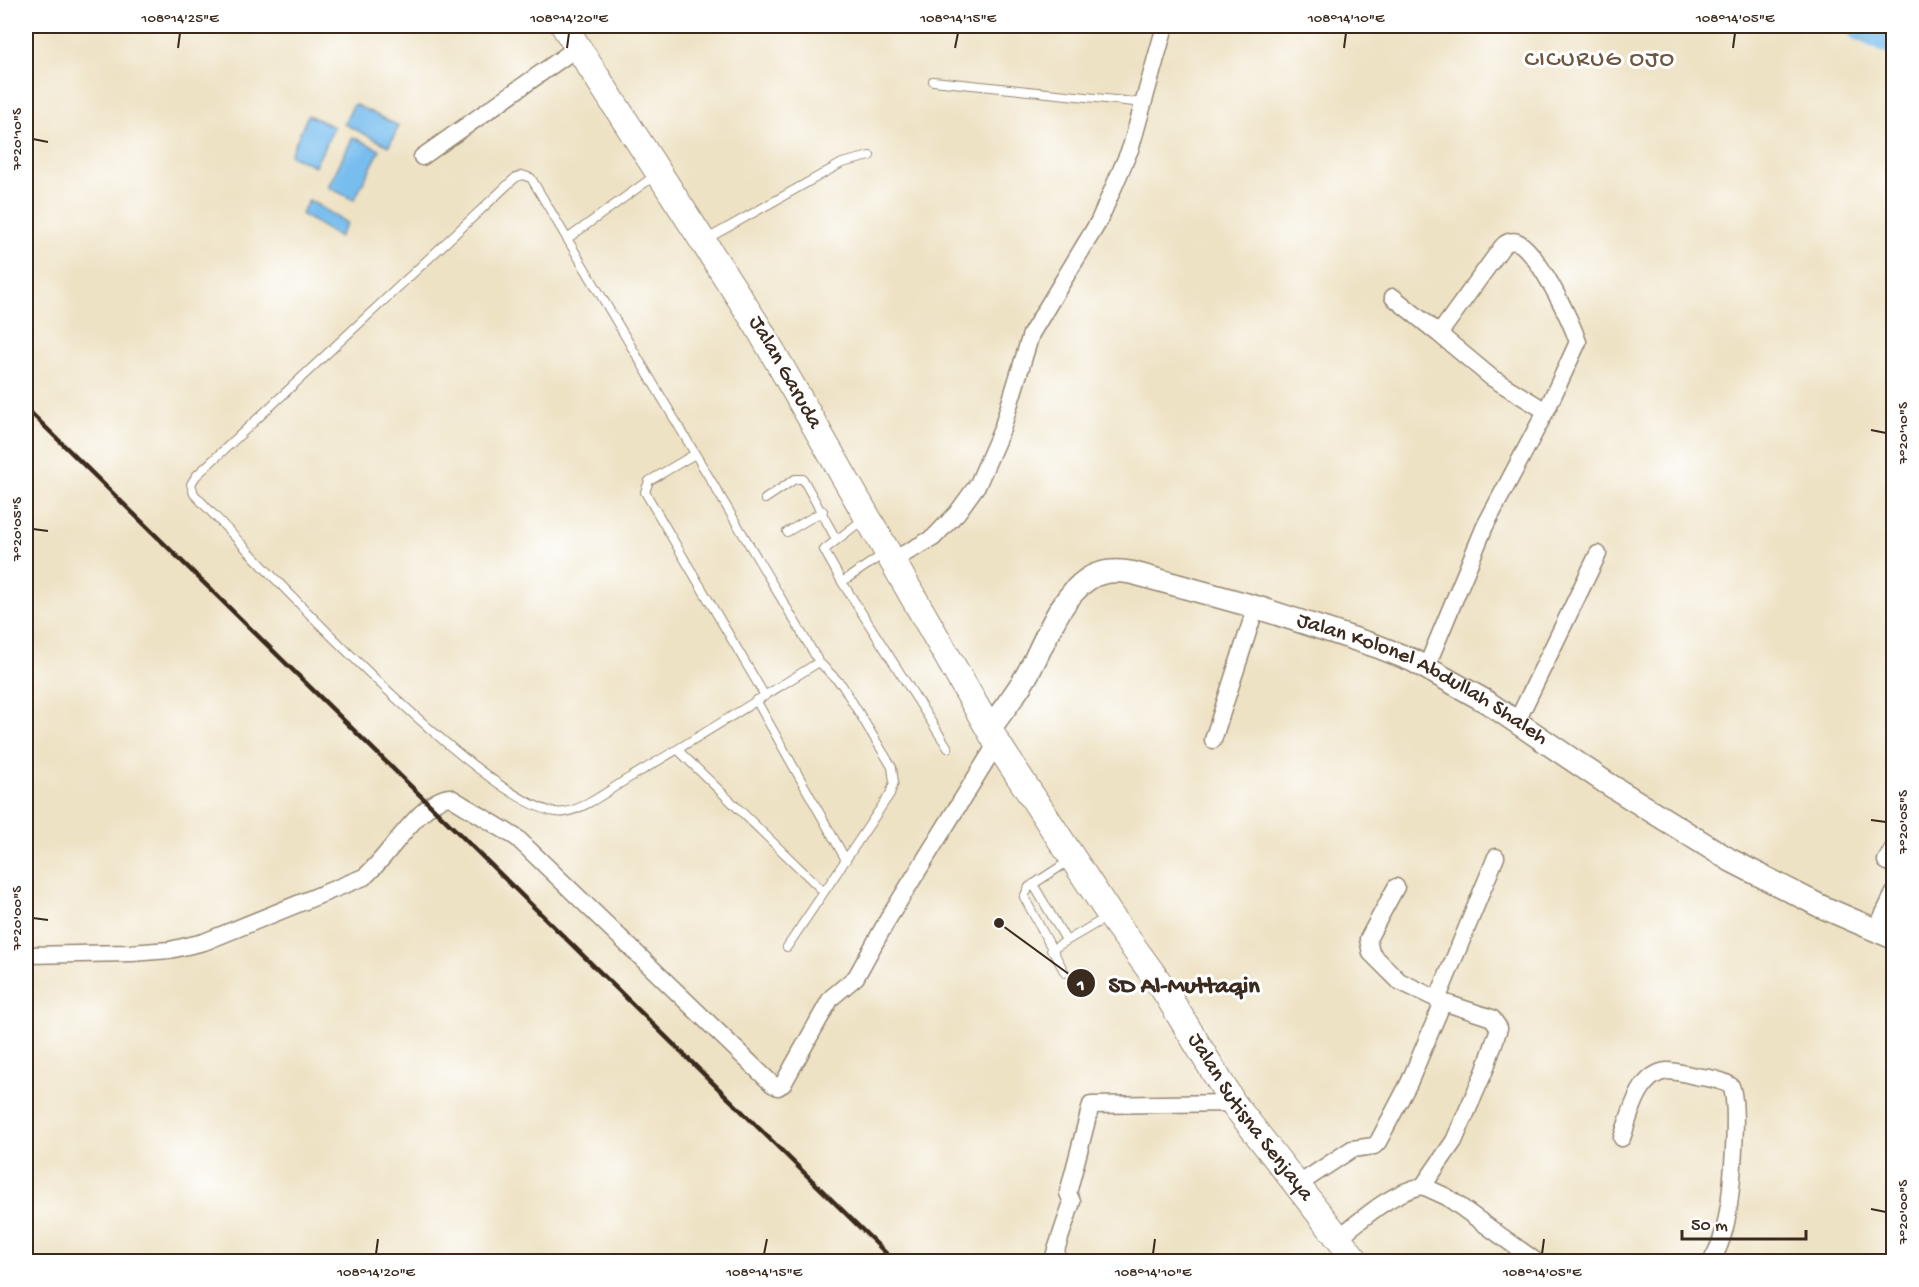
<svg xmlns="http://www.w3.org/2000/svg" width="1919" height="1287" font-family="'Gochi Hand',sans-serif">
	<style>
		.water { fill: #77bdee; stroke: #597486; stroke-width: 1.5 }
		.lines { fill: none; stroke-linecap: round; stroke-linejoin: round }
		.river { stroke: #77bdee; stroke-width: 30 }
		.lane-casing { stroke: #948671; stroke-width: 10 }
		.street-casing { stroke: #948671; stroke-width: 19 }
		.secondary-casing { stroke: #948671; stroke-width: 25 }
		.primary-casing { stroke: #948671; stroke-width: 28 }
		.lane { stroke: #fff; stroke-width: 8 }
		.street { stroke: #fff; stroke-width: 16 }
		.secondary { stroke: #fff; stroke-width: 22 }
		.primary { stroke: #fff; stroke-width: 26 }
		.rail { stroke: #3b2a1e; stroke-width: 4.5 }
		.ticks { fill: none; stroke: #3b2a1e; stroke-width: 2 }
		.labels { text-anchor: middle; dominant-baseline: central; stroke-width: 6; stroke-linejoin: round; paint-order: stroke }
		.street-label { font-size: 22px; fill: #3b2a1e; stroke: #fff }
		.neighbourhood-label { font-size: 24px; letter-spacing: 1.5px; fill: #6e563f; stroke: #fff }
		.leader { fill: none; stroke: #3b2a1e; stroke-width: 2 }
		.callout-dot { fill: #3b2a1e; stroke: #fff; stroke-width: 2 }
		.mark-label { font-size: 18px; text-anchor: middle; font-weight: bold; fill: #fff }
		.callout-label { font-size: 24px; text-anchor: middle; font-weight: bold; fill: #3b2a1e; stroke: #fff; stroke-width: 6; stroke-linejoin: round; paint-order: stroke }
		.neatline { fill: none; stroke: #3b2a1e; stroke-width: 2 }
		.ticks-label { font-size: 15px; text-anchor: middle; fill: #3b2a1e }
	</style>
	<rect width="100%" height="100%" fill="#fff"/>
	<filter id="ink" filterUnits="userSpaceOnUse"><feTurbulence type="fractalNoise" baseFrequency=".0167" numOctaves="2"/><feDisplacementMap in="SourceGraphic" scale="12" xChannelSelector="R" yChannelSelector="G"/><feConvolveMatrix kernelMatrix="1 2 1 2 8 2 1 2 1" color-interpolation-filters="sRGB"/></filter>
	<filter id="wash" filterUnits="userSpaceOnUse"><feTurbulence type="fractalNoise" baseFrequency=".008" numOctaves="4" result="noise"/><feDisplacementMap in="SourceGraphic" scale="24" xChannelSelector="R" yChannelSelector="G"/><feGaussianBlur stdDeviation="1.35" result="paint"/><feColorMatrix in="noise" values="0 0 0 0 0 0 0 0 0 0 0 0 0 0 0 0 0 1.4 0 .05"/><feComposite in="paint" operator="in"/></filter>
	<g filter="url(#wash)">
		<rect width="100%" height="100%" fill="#eee2c4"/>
		<!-- water -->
		<path class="water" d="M354,104L399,126L389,146L344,124Z
			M308,115L334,127L315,166L290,155Z
			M353,137L380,150L354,200L328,187Z
			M309,200L347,223L339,237L301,214Z"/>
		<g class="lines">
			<!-- river -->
			<path class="river" d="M1861,26L1894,41"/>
		</g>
	</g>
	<g filter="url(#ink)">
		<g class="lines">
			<defs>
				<path id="lane" d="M933,81L1144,103
					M567,239L657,174
					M707,239L842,163L870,156
					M695,454L649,481L645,492L765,696
					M765,499L795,479H803L836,539
					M865,518L824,550L842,582L948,748
					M787,532L823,511
					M842,582L885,553
					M756,700L846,860
					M678,750L824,892
					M1033,884L1066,940
					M787,947L890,794L894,782L892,767L842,685L819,662L531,178L522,175L515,178L196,476L191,484L194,494C246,548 500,825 565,812C587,808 610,789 629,778C693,741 756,701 819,662
					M1051,950L1107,917
					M1065,973L1024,897L1029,887L1069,861"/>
				<path id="street" d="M422,157L578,47
					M1393,297L1439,334L1502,247C1507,241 1515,239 1522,245C1541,260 1570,318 1578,342L1548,407L1485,526L1426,668
					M1439,334L1492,378L1546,411
					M891,561L933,538L957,513L978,484L1002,429L1031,334L1099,221L1131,147L1165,26
					M1517,721L1598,554
					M1213,740L1256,607
					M1894,847L1886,861L1894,865
					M1396,887L1368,939L1371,953L1399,981L1443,1002L1492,1018L1499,1028L1485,1070L1454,1141L1423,1186
					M1876,930L1894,893
					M26,955L131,953L170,950L204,942L364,877C388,858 421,799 450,797L517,838L772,1084L778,1087L783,1084L831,998L856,977L888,919L997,743
					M1437,1000L1496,857
					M1622,1138C1630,1116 1638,1074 1667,1071C1676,1071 1687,1074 1695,1076C1707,1078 1722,1079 1731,1086C1740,1108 1731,1202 1725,1227C1722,1240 1718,1250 1711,1262
					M1296,1186L1352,1149L1374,1146L1378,1142L1409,1083L1443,1002
					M1338,1238C1364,1218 1389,1193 1423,1186L1447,1197L1537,1262
					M1063,1262L1053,1259L1072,1202L1068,1193L1091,1105L1233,1103"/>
				<g id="secondary">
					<path id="s1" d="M989,730C1002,711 1017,693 1028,673C1045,643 1058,599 1088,579C1102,570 1117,570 1133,573L1256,607L1379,647L1412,660L1487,702L1605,782L1730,860L1820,906L1894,938"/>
				</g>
				<g id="primary">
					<path id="s2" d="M564,26L757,325L997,743L1110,915L1163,988L1233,1103L1357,1262"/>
				</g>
			</defs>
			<!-- lane casing -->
			<use href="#lane" class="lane-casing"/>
			<!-- street casing -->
			<use href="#street" class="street-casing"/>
			<!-- secondary casing -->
			<use href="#secondary" class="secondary-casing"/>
			<!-- primary casing -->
			<use href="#primary" class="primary-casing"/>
			<!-- lane -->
			<use href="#lane" class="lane"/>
			<!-- street -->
			<use href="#street" class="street"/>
			<!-- secondary -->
			<use href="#secondary" class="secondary"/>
			<!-- primary -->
			<use href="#primary" class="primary"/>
			<!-- rail -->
			<path class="rail" d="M26,408L895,1262"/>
		</g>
	</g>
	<!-- ticks -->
	<path class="ticks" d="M178,48L180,33M567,48L569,33M955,48L958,33M1344,48L1346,33M1733,48L1735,33M33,139L48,142M1871,430L1886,433M33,529L48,531M1871,820L1886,822M33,918L48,920M1871,1209L1886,1212M376,1254L378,1239M764,1254L767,1239M1153,1254L1155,1239M1542,1254L1544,1239"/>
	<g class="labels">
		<!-- street labels -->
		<g class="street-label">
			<text stroke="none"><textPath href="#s2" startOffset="411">Jalan Garuda</textPath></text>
			<text stroke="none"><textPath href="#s1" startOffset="538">Jalan Kolonel Abdullah Shaleh</textPath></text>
			<text stroke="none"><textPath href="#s2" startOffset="1290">Jalan Sutisna Senjaya</textPath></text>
		</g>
		<!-- neighbourhood labels -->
		<g class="neighbourhood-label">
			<text x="1600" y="60">CICURUG OJO</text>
		</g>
	</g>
	<!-- callouts -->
	<path class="leader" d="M999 923L1081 983"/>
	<g class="callout-dot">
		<circle cx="999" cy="923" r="6"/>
		<circle cx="1081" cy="983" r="15"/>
	</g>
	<g class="mark-label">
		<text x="1081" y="990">1</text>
	</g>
	<g class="callout-label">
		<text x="1184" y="992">SD Al-Muttaqin</text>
	</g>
	<!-- margin -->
	<rect width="1919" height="1287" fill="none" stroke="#fff" stroke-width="66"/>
	<!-- scale -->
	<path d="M1682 1230v9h124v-9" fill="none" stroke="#3b2a1e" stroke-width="3"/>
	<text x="1691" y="1230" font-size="18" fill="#3b2a1e" stroke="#ffffff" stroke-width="4.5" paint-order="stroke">50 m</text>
	<rect x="33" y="33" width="1853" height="1221" class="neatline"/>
	<g class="ticks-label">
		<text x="180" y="22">108°14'25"E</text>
		<text x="569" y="22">108°14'20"E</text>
		<text x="958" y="22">108°14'15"E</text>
		<text x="1346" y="22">108°14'10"E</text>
		<text x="1735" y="22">108°14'05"E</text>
		<text transform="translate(16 139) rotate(-90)" y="5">7°20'10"S</text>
		<text transform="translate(1902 433) rotate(-90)" y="5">7°20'10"S</text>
		<text transform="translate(16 529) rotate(-90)" y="5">7°20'05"S</text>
		<text transform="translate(1902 822) rotate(-90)" y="5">7°20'05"S</text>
		<text transform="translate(16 918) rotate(-90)" y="5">7°20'00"S</text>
		<text transform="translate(1902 1212) rotate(-90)" y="5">7°20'00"S</text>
		<text x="376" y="1276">108°14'20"E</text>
		<text x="764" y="1276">108°14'15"E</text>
		<text x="1153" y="1276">108°14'10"E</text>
		<text x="1542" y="1276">108°14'05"E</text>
	</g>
</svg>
